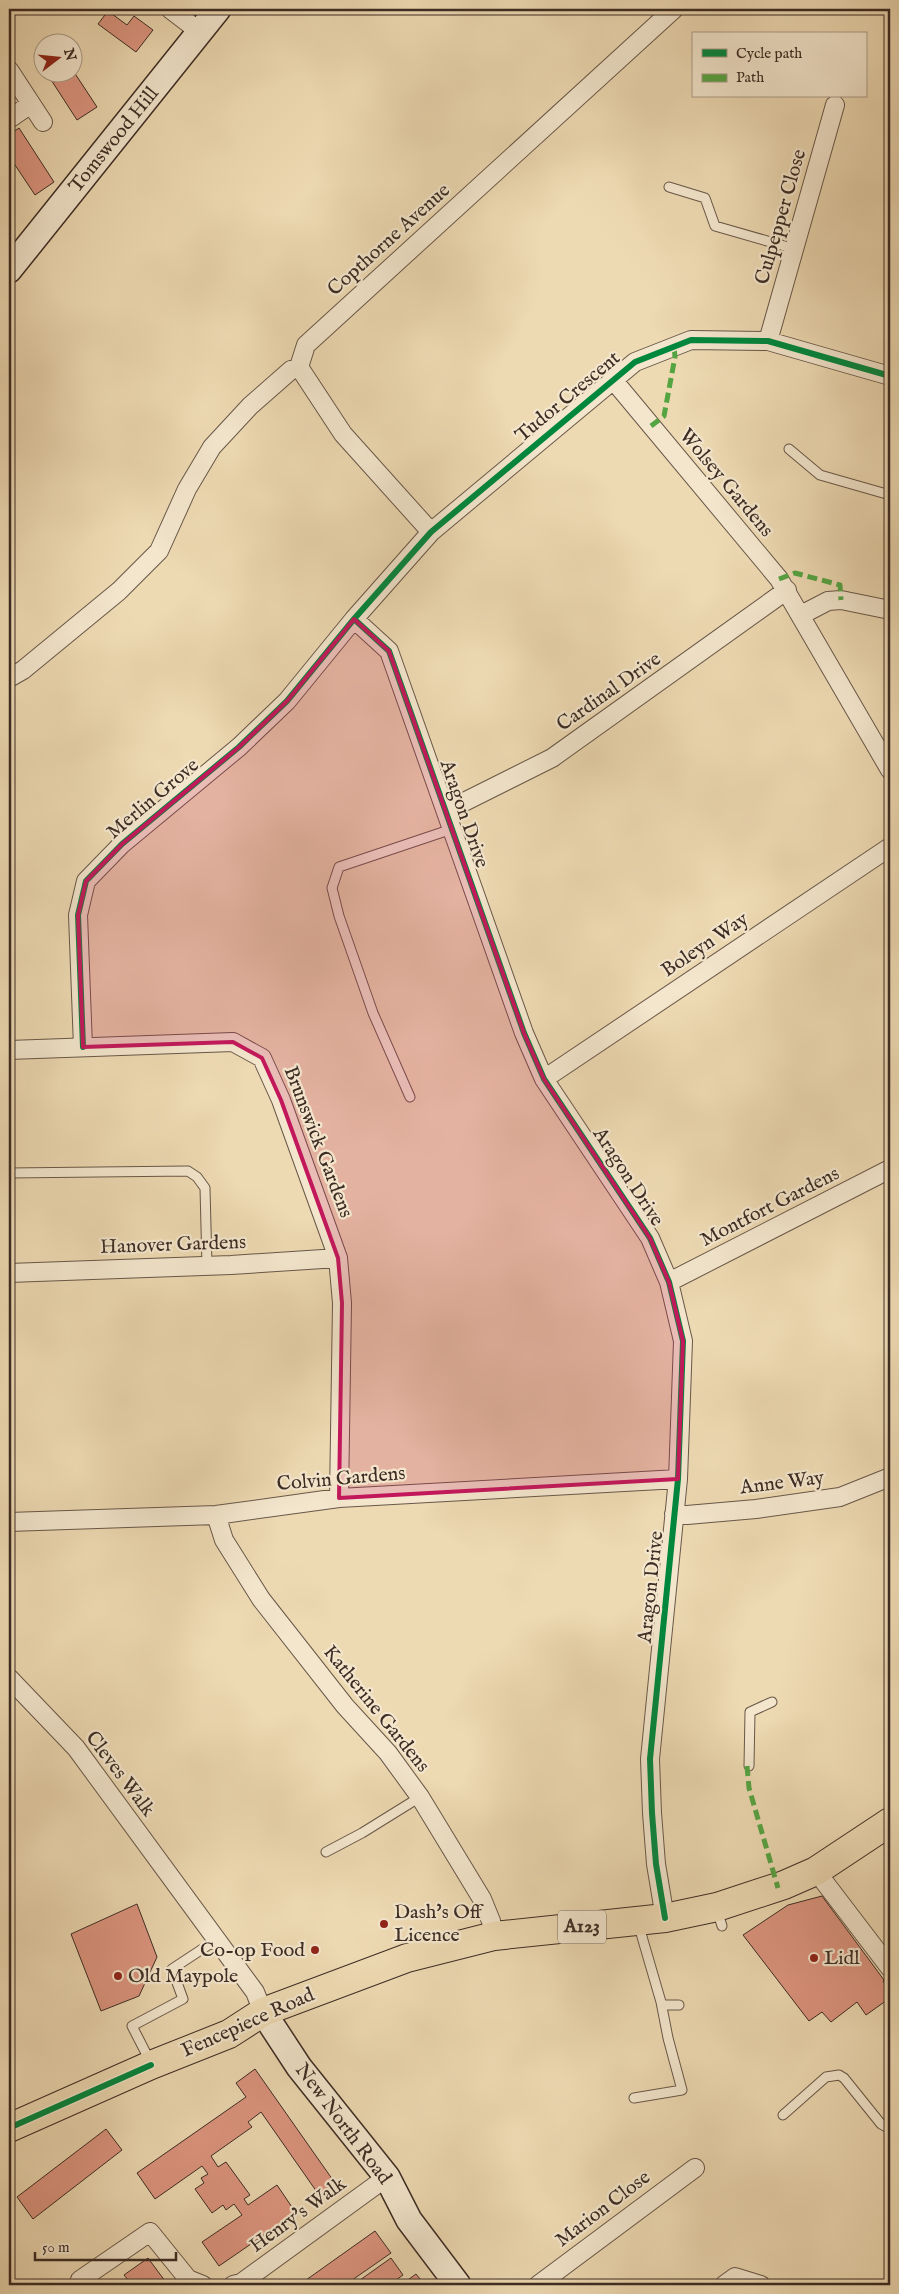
<svg xmlns="http://www.w3.org/2000/svg" width="899" height="2294" font-family="'IM FELL English',serif">
	<style>
		.building { fill: #dd9580; stroke: #3c2c24 }
		.lines { fill: none; stroke-linecap: round; stroke-linejoin: round }
		.lane-casing { stroke: #685748; stroke-width: 11 }
		.street-casing { stroke: #685748; stroke-width: 20 }
		.secondary-casing { stroke: #3c2c24; stroke-width: 28 }
		.primary-casing { stroke: #3c2c24; stroke-width: 30 }
		.lane { stroke: #f3e6cd; stroke-width: 9 }
		.street { stroke: #f3e6cd; stroke-width: 18 }
		.secondary { stroke: #f3e6cd; stroke-width: 25 }
		.primary { stroke: #edd9b2; stroke-width: 28 }
		.quiet { stroke: #54a442; stroke-width: 5; stroke-dasharray: 10 5; stroke-linecap: butt }
		.cycleway-casing { stroke: #f3e6cd; stroke-width: 9 }
		.cycleway { stroke: #00873e; stroke-width: 6 }
		.marked { fill: #c2185b; fill-opacity: 0.2; stroke: #c2185b; stroke-width: 4; stroke-linejoin: round }
		.poi-dot { fill: #8f2418; stroke: #f3e6cd; stroke-width: 2 }
		.labels { text-anchor: middle; dominant-baseline: central; stroke-width: 4.5; stroke-linejoin: round; paint-order: stroke }
		.shield { fill: #f3e6cd; stroke: #736457; stroke-width: 1 }
		.shield-label { font-size: 19px; font-weight: bold; fill: #3c2c24 }
		.street-label { font-size: 20px; fill: #3c2c24; stroke: #f3e6cd }
		.poi-label { font-size: 20px; fill: #3c2c24; stroke: #f3e6cd; text-anchor: start }
	</style>
	<rect width="100%" height="100%" fill="#edd9b2"/>
	<filter id="stains"><feTurbulence type="fractalNoise" baseFrequency=".004" numOctaves="4"/><feColorMatrix values="0 0 0 0 .2 0 0 0 0 .09 0 0 0 0 .02 0 0 0 .5 -.17"/></filter>
	<radialGradient id="worn" r=".72"><stop offset=".6" stop-color="#630" stop-opacity="0"/><stop offset="1" stop-color="#630" stop-opacity=".3"/></radialGradient>
	<!-- building -->
	<path class="building" d="M108,11L127,25L134,16L153,30L136,52L98,24Z
		M72,69L97,107L77,120L46,72H72Z
		M19,128L54,182L35,195L9,156V135Z
		M822,1896L884,1980L883,1981L890,1992V1998L866,2015L857,2002L831,2022L822,2012L809,2021L743,1935L788,1905Z
		M137,1904L157,1957L139,1996L101,2011L71,1934Z
		M255,2069L335,2183L319,2195L261,2112L248,2122L252,2127L211,2156L218,2167L226,2162L250,2195L244,2199L248,2205L277,2185L296,2213L219,2266L202,2242L242,2215L234,2204L226,2210L223,2205L212,2213L195,2189L204,2183L201,2178L208,2174L202,2166L155,2199L137,2173L246,2097L236,2083Z
		M106,2129L122,2150L33,2219L17,2197Z
		M375,2231L391,2253L345,2285H299Z
		M148,2258L168,2285H132L124,2275Z
		M391,2258L403,2275L389,2285H353Z
		M416,2274L425,2285H401Z"/>
	<g class="lines">
		<defs>
			<path id="lane" d="M669,187L705,198L715,226L795,249
				M789,449L820,475L890,495
				M410,1097L373,1013L339,916L332,888L339,867L452,829
				M9,1173L188,1171L197,1177L205,1188L207,1266
				M749,1766L750,1712L772,1702
				M326,1852L362,1833L420,1797
				M717,1910L722,1926
				M638,1923L661,2002L663,2005H679
				M150,2061L132,2026L183,1999L172,1969L216,1940
				M634,2098L682,2090L668,2038L661,2002
				M783,2115L826,2077L839,2075L844,2078L881,2124L890,2129
				M88,2274L97,2285"/>
			<path id="street" d="M170,9L200,32
				M9,70L43,122
				M9,119L31,104
				M768,341L835,105
				M614,381L779,579L890,770
				M431,532L343,434L299,367L306,345L674,9
				M801,615L828,601L841,600L890,610
				M354,619L389,651L524,1033L544,1079L650,1238L669,1282L683,1341L678,1479L650,1759L652,1813L656,1864L665,1918
				M9,678L23,670L119,591L159,551L187,489L212,447L250,406L291,370L299,367
				M446,811L552,758L787,590
				M83,1047L78,915L86,881L122,844L239,747L287,701L354,619L431,532L635,362L691,340L768,341L890,376
				M9,1050L233,1042L262,1058L281,1100L338,1258L342,1303L339,1498
				M544,1079L890,847
				M9,1273L231,1265L338,1258
				M669,1282L890,1169
				M674,1514L687,1515L756,1509L840,1497L890,1477
				M216,1515L224,1540L261,1599L345,1706L388,1753L420,1797L482,1899L491,1921L494,1936
				M9,1522L216,1515L339,1498L678,1479
				M9,1678L76,1748L255,1992L263,2012
				M816,1871L890,1968
				M80,2280L150,2232L188,2279L203,2285
				M233,2285L241,2283L387,2177
				M538,2285L695,2168
				M724,2285L735,2277L761,2285"/>
			<path id="secondary" d="M9,270L218,9
				M263,2012L299,2067L387,2177L409,2220L458,2285"/>
			<path id="primary" d="M9,2128L151,2065L229,2034L263,2012L407,1958L494,1936L665,1918L717,1907L784,1885L816,1871L890,1822"/>
		</defs>
		<!-- lane casing -->
		<use href="#lane" class="lane-casing"/>
		<!-- street casing -->
		<use href="#street" class="street-casing"/>
		<!-- secondary casing -->
		<use href="#secondary" class="secondary-casing"/>
		<!-- primary casing -->
		<use href="#primary" class="primary-casing"/>
		<!-- lane -->
		<use href="#lane" class="lane"/>
		<!-- street -->
		<use href="#street" class="street"/>
		<!-- secondary -->
		<use href="#secondary" class="secondary"/>
		<!-- primary -->
		<use href="#primary" class="primary"/>
		<!-- quiet -->
		<path class="quiet" d="M651,426L664,416L675,357L674,346
			M779,579L795,573L840,585L841,600
			M747,1766L749,1788L778,1888"/>
		<defs>
			<path id="cycleway" d="M354,619L389,651L524,1033L544,1079L650,1238L669,1282L683,1341L678,1479L650,1759L652,1813L656,1864L665,1918
				M83,1047L78,915L86,881L122,844L239,747L287,701L354,619L431,532L635,362L691,340L768,341L890,376
				M9,2128L151,2065"/>
		</defs>
		<!-- cycleway casing -->
		<use href="#cycleway" class="cycleway-casing"/>
		<!-- cycleway -->
		<use href="#cycleway" class="cycleway"/>
	</g>
	<!-- marked area -->
	<path class="marked" d="M354,619L389,651L524,1033L544,1079L650,1238L669,1282L683,1341L678,1479L339,1498L342,1303L338,1258L281,1100L262,1058L233,1042L83,1047L78,915L86,881L122,844L239,747L287,701Z"/>
	<!-- markers -->
	<g class="poi-dot">
		<circle cx="384" cy="1924" r="5"/>
		<circle cx="315" cy="1950" r="5"/>
		<circle cx="814" cy="1958" r="5"/>
		<circle cx="118" cy="1976" r="5"/>
	</g>
	<g class="labels">
		<!-- shield labels -->
		<rect class="shield" x="558" y="1910.5" width="48" height="33" rx="4"/>
		<g class="shield-label">
			<text x="582" y="1927">A123</text>
		</g>
		<!-- street labels -->
		<g class="street-label">
			<text transform="translate(114 140) rotate(-51)">Tomswood Hill</text>
			<text transform="translate(781 217) rotate(-74)">Culpepper Close</text>
			<text transform="translate(389 240) rotate(-42)">Copthorne Avenue</text>
			<text transform="translate(568 397) rotate(-40)">Tudor Crescent</text>
			<text transform="translate(726 483) rotate(50)">Wolsey Gardens</text>
			<text transform="translate(609 692) rotate(-35)">Cardinal Drive</text>
			<text transform="translate(153 799) rotate(-40)">Merlin Grove</text>
			<text transform="translate(464 814) rotate(71)">Aragon Drive</text>
			<text transform="translate(705 945) rotate(-34)">Boleyn Way</text>
			<text transform="translate(318 1142) rotate(69)">Brunswick Gardens</text>
			<text transform="translate(628 1177) rotate(57)">Aragon Drive</text>
			<text transform="translate(770 1207) rotate(-27)">Montfort Gardens</text>
			<text transform="translate(173 1245) rotate(-2)">Hanover Gardens</text>
			<text transform="translate(341 1479) rotate(-5)">Colvin Gardens</text>
			<text transform="translate(782 1483) rotate(-7)">Anne Way</text>
			<text transform="translate(651 1587) rotate(-84)">Aragon Drive</text>
			<text transform="translate(376 1709) rotate(51)">Katherine Gardens</text>
			<text transform="translate(120 1774) rotate(53)">Cleves Walk</text>
			<text transform="translate(248 2023) rotate(-24)">Fencepiece Road</text>
			<text transform="translate(343 2124) rotate(53)">New North Road</text>
			<text transform="translate(603 2209) rotate(-37)">Marion Close</text>
			<text transform="translate(298 2215) rotate(-36)">Henry's Walk</text>
		</g>
		<!-- poi labels -->
		<g class="poi-label">
			<text x="394" y="1912">Dash's Off<tspan x="394" dy="23">Licence</tspan></text>
			<text x="305" y="1950" text-anchor="end">Co-op Food</text>
			<text x="824" y="1958">Lidl</text>
			<text x="128" y="1976">Old Maypole</text>
		</g>
	</g>
	<!-- margin -->
	<rect width="899" height="2294" fill="none" stroke="#edd9b2" stroke-width="30"/>
	<rect x="10" y="10" width="879" height="2274" fill="none" stroke="#3c2c24" stroke-width="2.5"/>
	<rect x="15" y="15" width="869" height="2264" fill="none" stroke="#3c2c24"/>
	<!-- legend -->
	<rect x="692" y="32" width="175" height="65" fill="#f3e6cd" stroke="#aa9c89"/>
	<rect x="702" y="49" width="25" height="8" fill="#00873e" stroke="#aa9c89"/>
	<text x="736" y="58" font-size="15" fill="#3c2c24">Cycle path</text>
	<rect x="702" y="74" width="25" height="8" fill="#54a442" stroke="#aa9c89"/>
	<text x="736" y="82" font-size="15" fill="#3c2c24">Path</text>
	<!-- north arrow -->
	<g transform="translate(58 58) rotate(74)"><circle r="24" fill="#f3e6cd" stroke="#aa9c89"/>
	<path d="M0-4L9 19L0 12L-9 19Z" fill="#8f2418"/>
	<text y="-8" font-size="14" font-weight="bold" text-anchor="middle" fill="#3c2c24">N</text>
	</g>
	<!-- scale -->
	<path d="M35 2252v8h141v-8" fill="none" stroke="#3c2c24" stroke-width="2.5"/>
	<text x="42" y="2252" font-size="15" fill="#3c2c24" stroke="#f3e6cd" stroke-width="4" paint-order="stroke">50 m</text>
	<rect width="100%" height="100%" filter="url(#stains)"/>
	<rect width="100%" height="100%" fill="url(#worn)"/>
</svg>
